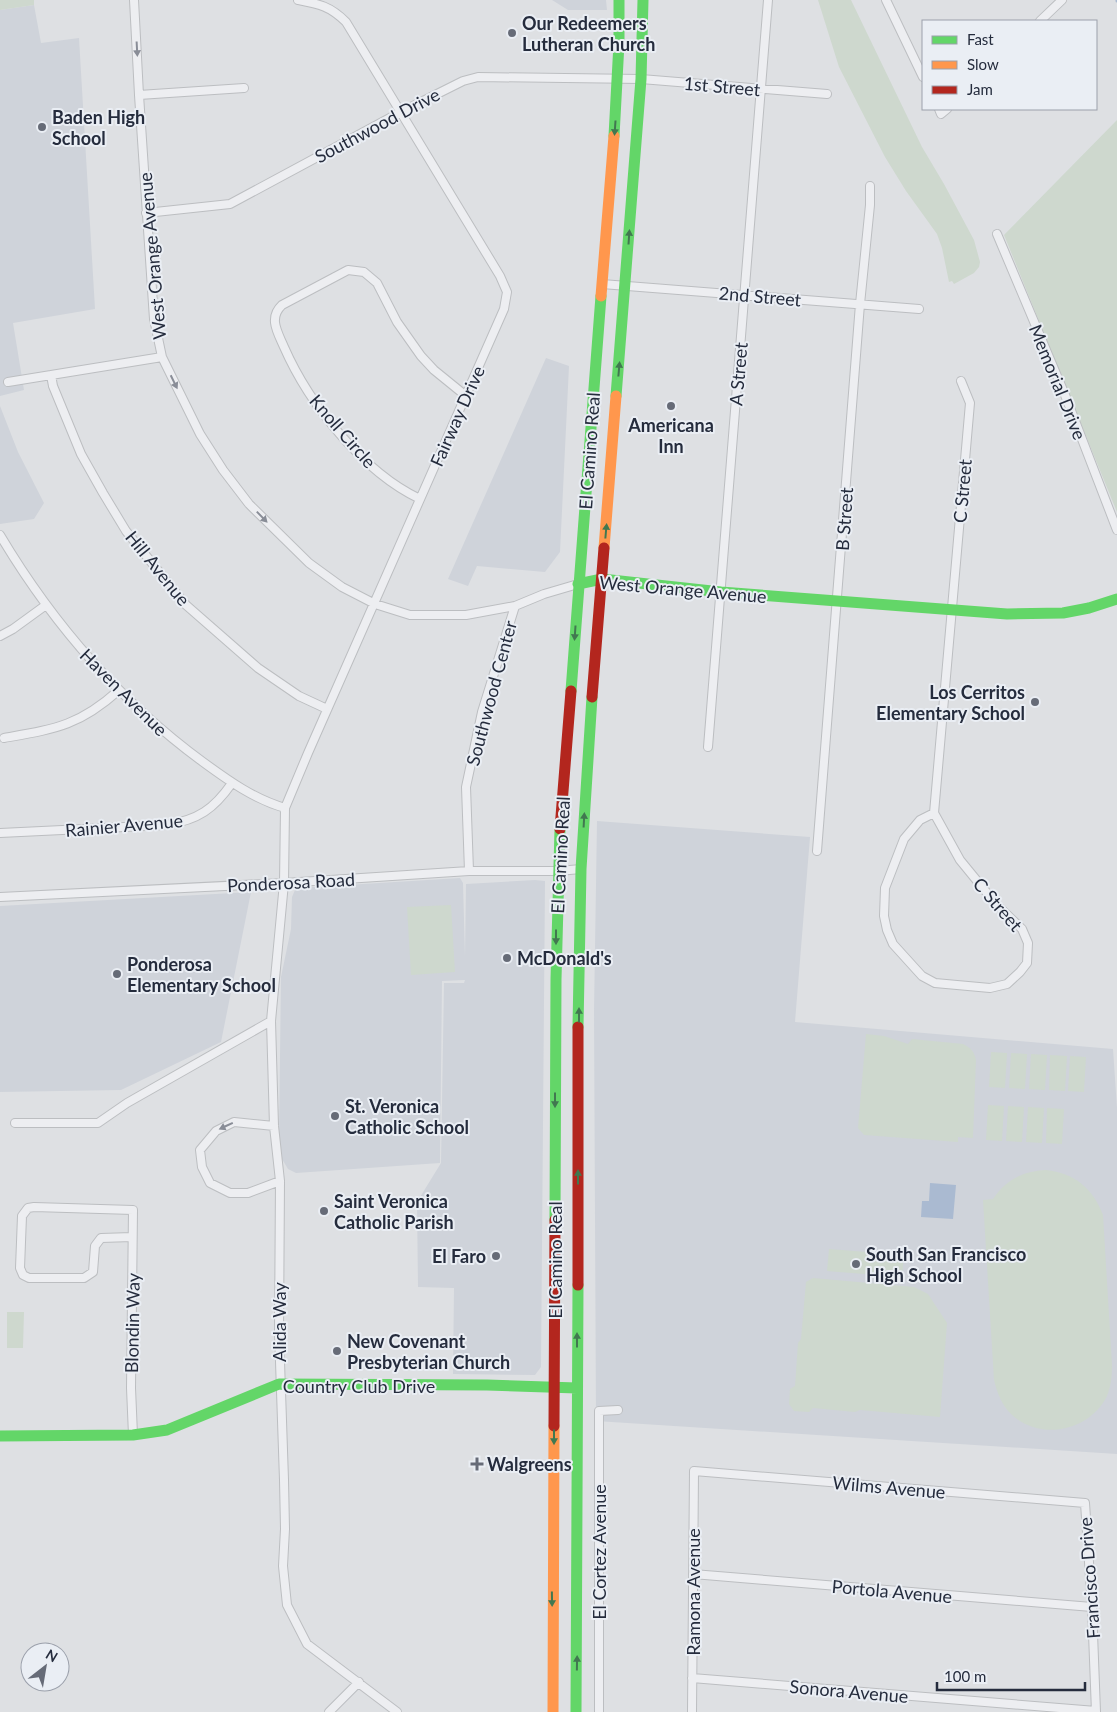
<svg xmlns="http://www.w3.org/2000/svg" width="1117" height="1712" font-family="Lato,sans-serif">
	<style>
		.built { fill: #cfd3da }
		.green { fill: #ced8ce }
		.water { fill: #aabad1 }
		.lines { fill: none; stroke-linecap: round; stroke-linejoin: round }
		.stream { stroke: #aabad1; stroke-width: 3 }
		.street-casing { stroke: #bcbec1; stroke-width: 10 }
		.street { stroke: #edeef1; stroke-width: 8 }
		.fast { stroke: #63d668; stroke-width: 11 }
		.slow { stroke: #ff974d; stroke-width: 11 }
		.jam { stroke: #b3261e; stroke-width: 11 }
		.oneway { fill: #898d97 }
		.oneway2 { fill: #417850 }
		.poi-dot { fill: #666b77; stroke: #eaeef4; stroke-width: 2 }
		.labels { text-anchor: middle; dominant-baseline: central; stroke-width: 4; stroke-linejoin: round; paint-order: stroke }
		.poi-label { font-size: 18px; font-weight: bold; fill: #252c3d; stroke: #eaeef4; text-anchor: start }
		.street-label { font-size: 18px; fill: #252c3d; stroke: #eaeef4 }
	</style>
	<rect width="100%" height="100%" fill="#dee0e3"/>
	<!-- built -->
	<path class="built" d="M552,0H606L607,10H568Z
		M34,5L41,43L79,38L95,309L13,323L24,390L0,396V10Z
		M546,358L569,366L560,552L545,572L477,566L468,586L448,579Z
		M0,406L18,452L44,503L34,519L0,524Z
		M597,821L810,837L795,1022L1113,1049L1117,1108V1454L596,1421L594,1011Z
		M460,878L463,883L465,957L466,884L535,880L545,881L541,1367L535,1375L453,1374L454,1288L418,1287L417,1202L441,1163L444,983H464L465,980L442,981L440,1163L296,1173L288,1169L282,1159L279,1136L281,977L291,929L292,897L295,890L298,888Z
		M251,892L221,1042L121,1090L0,1092V906Z"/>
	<!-- green -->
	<path class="green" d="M0,0H34V5L0,10Z
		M818,0H851L922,147L944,184L974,240L980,262L979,267L974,273L954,284L952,281L949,282L942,248L937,234L906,191L885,157L839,67Z
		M1117,120V512L1004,235Z
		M451,905L455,972L411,975L407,907Z
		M866,1034L884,1036L908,1044L912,1039L963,1044C971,1048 974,1051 976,1060L973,1138L958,1137V1142L864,1135L858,1128Z
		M991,1052L1007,1053L1005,1088L989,1087Z
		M1011,1053L1027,1054L1025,1089L1009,1088Z
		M1031,1054L1047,1055L1045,1090L1029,1089Z
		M1050,1055L1067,1056L1065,1091L1049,1090Z
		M1070,1056L1086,1057L1084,1092L1068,1091Z
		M988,1105L1004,1106L1002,1141L986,1140Z
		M1008,1106L1024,1107L1022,1142L1006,1141Z
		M1028,1107L1044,1108L1042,1143L1026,1142Z
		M1047,1108L1064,1109L1062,1144L1046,1143Z
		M1046,1170C1074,1173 1093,1188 1103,1215L1112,1365C1112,1376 1111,1386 1107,1396C1090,1431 1040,1442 1011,1414C1002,1405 997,1393 994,1380L983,1200L993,1199C1006,1180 1023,1171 1046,1170Z
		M829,1249L904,1255L902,1277L827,1271Z
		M813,1278L914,1287L928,1294L947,1323L940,1417L860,1410L855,1412L813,1408L809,1412L794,1411L789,1404L790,1389L795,1386L798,1343L801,1339L806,1282Z
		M7,1312H24L23,1348H7Z"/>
	<!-- water -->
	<path class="water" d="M930,1183L956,1185L953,1219L921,1217L922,1201H929Z"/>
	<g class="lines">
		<!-- stream -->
		<path class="stream" d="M1117,0V1"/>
		<defs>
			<path id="street" d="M134,0L139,95L154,319L162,357L200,434L223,470L249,504L309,563L342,587L375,604L410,615H466L515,606L544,594L578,584
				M298,0C319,4 330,6 346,22L500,276L507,292L504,309L308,753L285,808L284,883L271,1021L274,1126L280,1181L279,1332L284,1480L285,1529L283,1566L287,1605L307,1644L397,1712
				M886,0L923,77
				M1040,21L1062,0
				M139,95L244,88
				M939,109L941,114L947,109
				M146,213L230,204L401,112L463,81L478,77L641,79L827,94
				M997,234L1065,395L1117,530
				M602,284L919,309
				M51,375L53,386L81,454L103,493L126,531L186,605L258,668L299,696L327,709
				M8,382L162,357
				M420,499C363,472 309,404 284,347C278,333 268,318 282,305L348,270L364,272L377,283L397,322L421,356L434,370L466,396
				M0,535C53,624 120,701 203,762C229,781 254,799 285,808
				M0,636L13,629L46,605
				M4,738C55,729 79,726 119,690
				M708,747L768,0
				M934,813L960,860L996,904L1022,929L1028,943L1027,963L1020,972L1007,984L990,988L935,983L922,976L893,944L887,930L884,916L885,888L904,839L920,820Z
				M934,813L970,403L961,381
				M0,833L166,825C198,820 214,809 232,783
				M817,851L860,304L870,205V186
				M469,871L466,787L482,712L515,606
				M0,897L284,883L469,871H558L581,869
				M15,1123H98L127,1103L271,1021
				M274,1126L234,1122L216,1131L200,1150L202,1167L210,1183L230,1193H248L280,1181
				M132,1237L101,1238L95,1246L93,1272L84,1278H29L23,1275L20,1268L22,1216L28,1208L34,1207L133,1210L131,1388L133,1435
				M693,1574L1092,1607
				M692,1678L1096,1711
				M329,1712L359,1682
				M599,1712V1411L618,1410
				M692,1712L694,1471L1085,1503L1092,1607L1096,1712"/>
		</defs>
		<!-- street casing -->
		<use href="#street" class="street-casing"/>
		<!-- street -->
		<use href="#street" class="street"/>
		<!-- fast -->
		<path class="fast" d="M614,136L619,43V0
			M616,396L641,79L643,0
			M578,584L602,579L721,592L1007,614L1063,613L1089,608L1117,599
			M571,691L601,296
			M578,1027L581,869L592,697
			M555,1220L556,979L560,829
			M0,1436L133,1435L167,1430L279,1384L487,1385L577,1388
			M576,1712L578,1285"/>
		<!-- slow -->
		<path class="slow" d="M601,296L614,136
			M604,548L616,396
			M553,1712L554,1426"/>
		<!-- jam -->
		<path class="jam" d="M592,697L604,548
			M560,829L571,691
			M578,1285V1027
			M554,1426L555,1220"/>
	</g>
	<!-- one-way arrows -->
	<defs><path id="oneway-solid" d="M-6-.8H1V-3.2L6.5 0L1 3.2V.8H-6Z" transform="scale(1.25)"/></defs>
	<g class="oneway">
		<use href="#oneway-solid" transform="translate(137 49) rotate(87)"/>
		<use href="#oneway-solid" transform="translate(174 382) rotate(64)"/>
		<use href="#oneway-solid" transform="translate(262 517) rotate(46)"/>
		<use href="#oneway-solid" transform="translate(226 1126) rotate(155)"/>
	</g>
	<g class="oneway2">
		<use href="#oneway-solid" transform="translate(615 128) rotate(94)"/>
		<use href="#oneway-solid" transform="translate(629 237) rotate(-86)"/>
		<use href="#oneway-solid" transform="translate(619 369) rotate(-85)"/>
		<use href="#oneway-solid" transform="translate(606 531) rotate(-85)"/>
		<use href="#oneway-solid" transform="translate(575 633) rotate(94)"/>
		<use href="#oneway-solid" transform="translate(584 820) rotate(-87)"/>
		<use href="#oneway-solid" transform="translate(556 937) rotate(90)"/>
		<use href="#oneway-solid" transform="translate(579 1015) rotate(-90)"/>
		<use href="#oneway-solid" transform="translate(555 1100) rotate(90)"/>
		<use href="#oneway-solid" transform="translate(578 1177) rotate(-90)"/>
		<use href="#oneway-solid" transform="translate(577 1340) rotate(-90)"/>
		<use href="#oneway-solid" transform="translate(554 1437) rotate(90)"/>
		<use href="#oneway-solid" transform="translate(552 1599) rotate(89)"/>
		<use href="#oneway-solid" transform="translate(577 1663) rotate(-89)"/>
	</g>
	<!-- markers -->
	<g class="poi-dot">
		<circle cx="512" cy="33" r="5"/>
		<circle cx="42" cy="127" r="5"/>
		<circle cx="671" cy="406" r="5"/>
		<circle cx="1035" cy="702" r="5"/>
		<circle cx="507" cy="958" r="5"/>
		<circle cx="117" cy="974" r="5"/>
		<circle cx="335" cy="1116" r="5"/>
		<circle cx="324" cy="1211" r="5"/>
		<circle cx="496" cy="1256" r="5"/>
		<circle cx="856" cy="1264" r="5"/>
		<circle cx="337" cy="1351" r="5"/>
		<path d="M474.5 1456.5h5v5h5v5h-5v5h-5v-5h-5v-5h5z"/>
	</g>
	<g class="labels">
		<!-- poi labels -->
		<g class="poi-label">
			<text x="522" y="23">Our Redeemers<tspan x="522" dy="21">Lutheran Church</tspan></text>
			<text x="52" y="117">Baden High<tspan x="52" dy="21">School</tspan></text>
			<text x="671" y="425" text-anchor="middle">Americana<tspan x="671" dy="21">Inn</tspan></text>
			<text x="1025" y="692" text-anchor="end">Los Cerritos<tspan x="1025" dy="21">Elementary School</tspan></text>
			<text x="517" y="958">McDonald's</text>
			<text x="127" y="964">Ponderosa<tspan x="127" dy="21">Elementary School</tspan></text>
			<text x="345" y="1106">St. Veronica<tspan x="345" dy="21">Catholic School</tspan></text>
			<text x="334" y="1201">Saint Veronica<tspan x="334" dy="21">Catholic Parish</tspan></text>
			<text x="866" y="1254">South San Francisco<tspan x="866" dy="21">High School</tspan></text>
			<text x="486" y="1256" text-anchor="end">El Faro</text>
			<text x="347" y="1341">New Covenant<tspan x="347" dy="21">Presbyterian Church</tspan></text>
			<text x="487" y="1464">Walgreens</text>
		</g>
		<!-- street labels -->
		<g class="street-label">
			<text transform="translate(722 86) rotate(5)">1st Street</text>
			<text transform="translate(377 125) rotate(-28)">Southwood Drive</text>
			<text transform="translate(152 256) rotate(-95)">West Orange Avenue</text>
			<text transform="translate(760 296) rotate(5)">2nd Street</text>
			<text transform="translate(738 374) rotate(-85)">A Street</text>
			<text transform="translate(1058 382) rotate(68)">Memorial Drive</text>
			<text transform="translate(457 416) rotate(-66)">Fairway Drive</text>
			<text transform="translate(343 431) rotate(49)">Knoll Circle</text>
			<text transform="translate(589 451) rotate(-86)">El Camino Real</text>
			<text transform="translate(962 491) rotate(-85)">C Street</text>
			<text transform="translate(844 519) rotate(-86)">B Street</text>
			<text transform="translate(158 568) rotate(51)">Hill Avenue</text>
			<text transform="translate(683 589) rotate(5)">West Orange Avenue</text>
			<text transform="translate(124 692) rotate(45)">Haven Avenue</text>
			<text transform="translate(491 693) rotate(-75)">Southwood Center</text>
			<text transform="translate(124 825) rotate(-5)">Rainier Avenue</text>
			<text transform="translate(560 855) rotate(-87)">El Camino Real</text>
			<text transform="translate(291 882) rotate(-3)">Ponderosa Road</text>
			<text transform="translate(998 904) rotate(49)">C Street</text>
			<text transform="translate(555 1260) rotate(-90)">El Camino Real</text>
			<text transform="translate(279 1322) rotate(-90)">Alida Way</text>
			<text transform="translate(132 1323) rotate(-89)">Blondin Way</text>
			<text x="359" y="1386">Country Club Drive</text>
			<text transform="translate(889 1487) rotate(5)">Wilms Avenue</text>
			<text transform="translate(599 1552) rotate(-90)">El Cortez Avenue</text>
			<text transform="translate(1089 1578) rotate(-94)">Francisco Drive</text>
			<text transform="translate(892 1591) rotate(5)">Portola Avenue</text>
			<text transform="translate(693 1592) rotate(-90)">Ramona Avenue</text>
			<text transform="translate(849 1691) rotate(5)">Sonora Avenue</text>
		</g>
	</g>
	<!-- legend -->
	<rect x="922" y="20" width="175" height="90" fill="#eaeef4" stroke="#9ba0ab"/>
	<rect x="932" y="36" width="25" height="8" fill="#63d668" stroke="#9ba0ab"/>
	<text x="967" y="45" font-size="15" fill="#252c3d">Fast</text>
	<rect x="932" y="61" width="25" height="8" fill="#ff974d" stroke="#9ba0ab"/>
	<text x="967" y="70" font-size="15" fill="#252c3d">Slow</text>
	<rect x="932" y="86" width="25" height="8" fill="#b3261e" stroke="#9ba0ab"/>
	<text x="967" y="95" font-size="15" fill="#252c3d">Jam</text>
	<!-- north arrow -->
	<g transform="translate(45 1667) rotate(31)"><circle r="24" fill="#eaeef4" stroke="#9ba0ab"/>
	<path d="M0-4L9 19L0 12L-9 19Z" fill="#666b77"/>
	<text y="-8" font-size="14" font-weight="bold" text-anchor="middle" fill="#252c3d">N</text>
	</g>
	<!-- scale -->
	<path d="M937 1682v8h148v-8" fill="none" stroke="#252c3d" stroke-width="2.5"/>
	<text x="944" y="1682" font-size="15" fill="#252c3d" stroke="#eaeef4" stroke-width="4" paint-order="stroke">100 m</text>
</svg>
